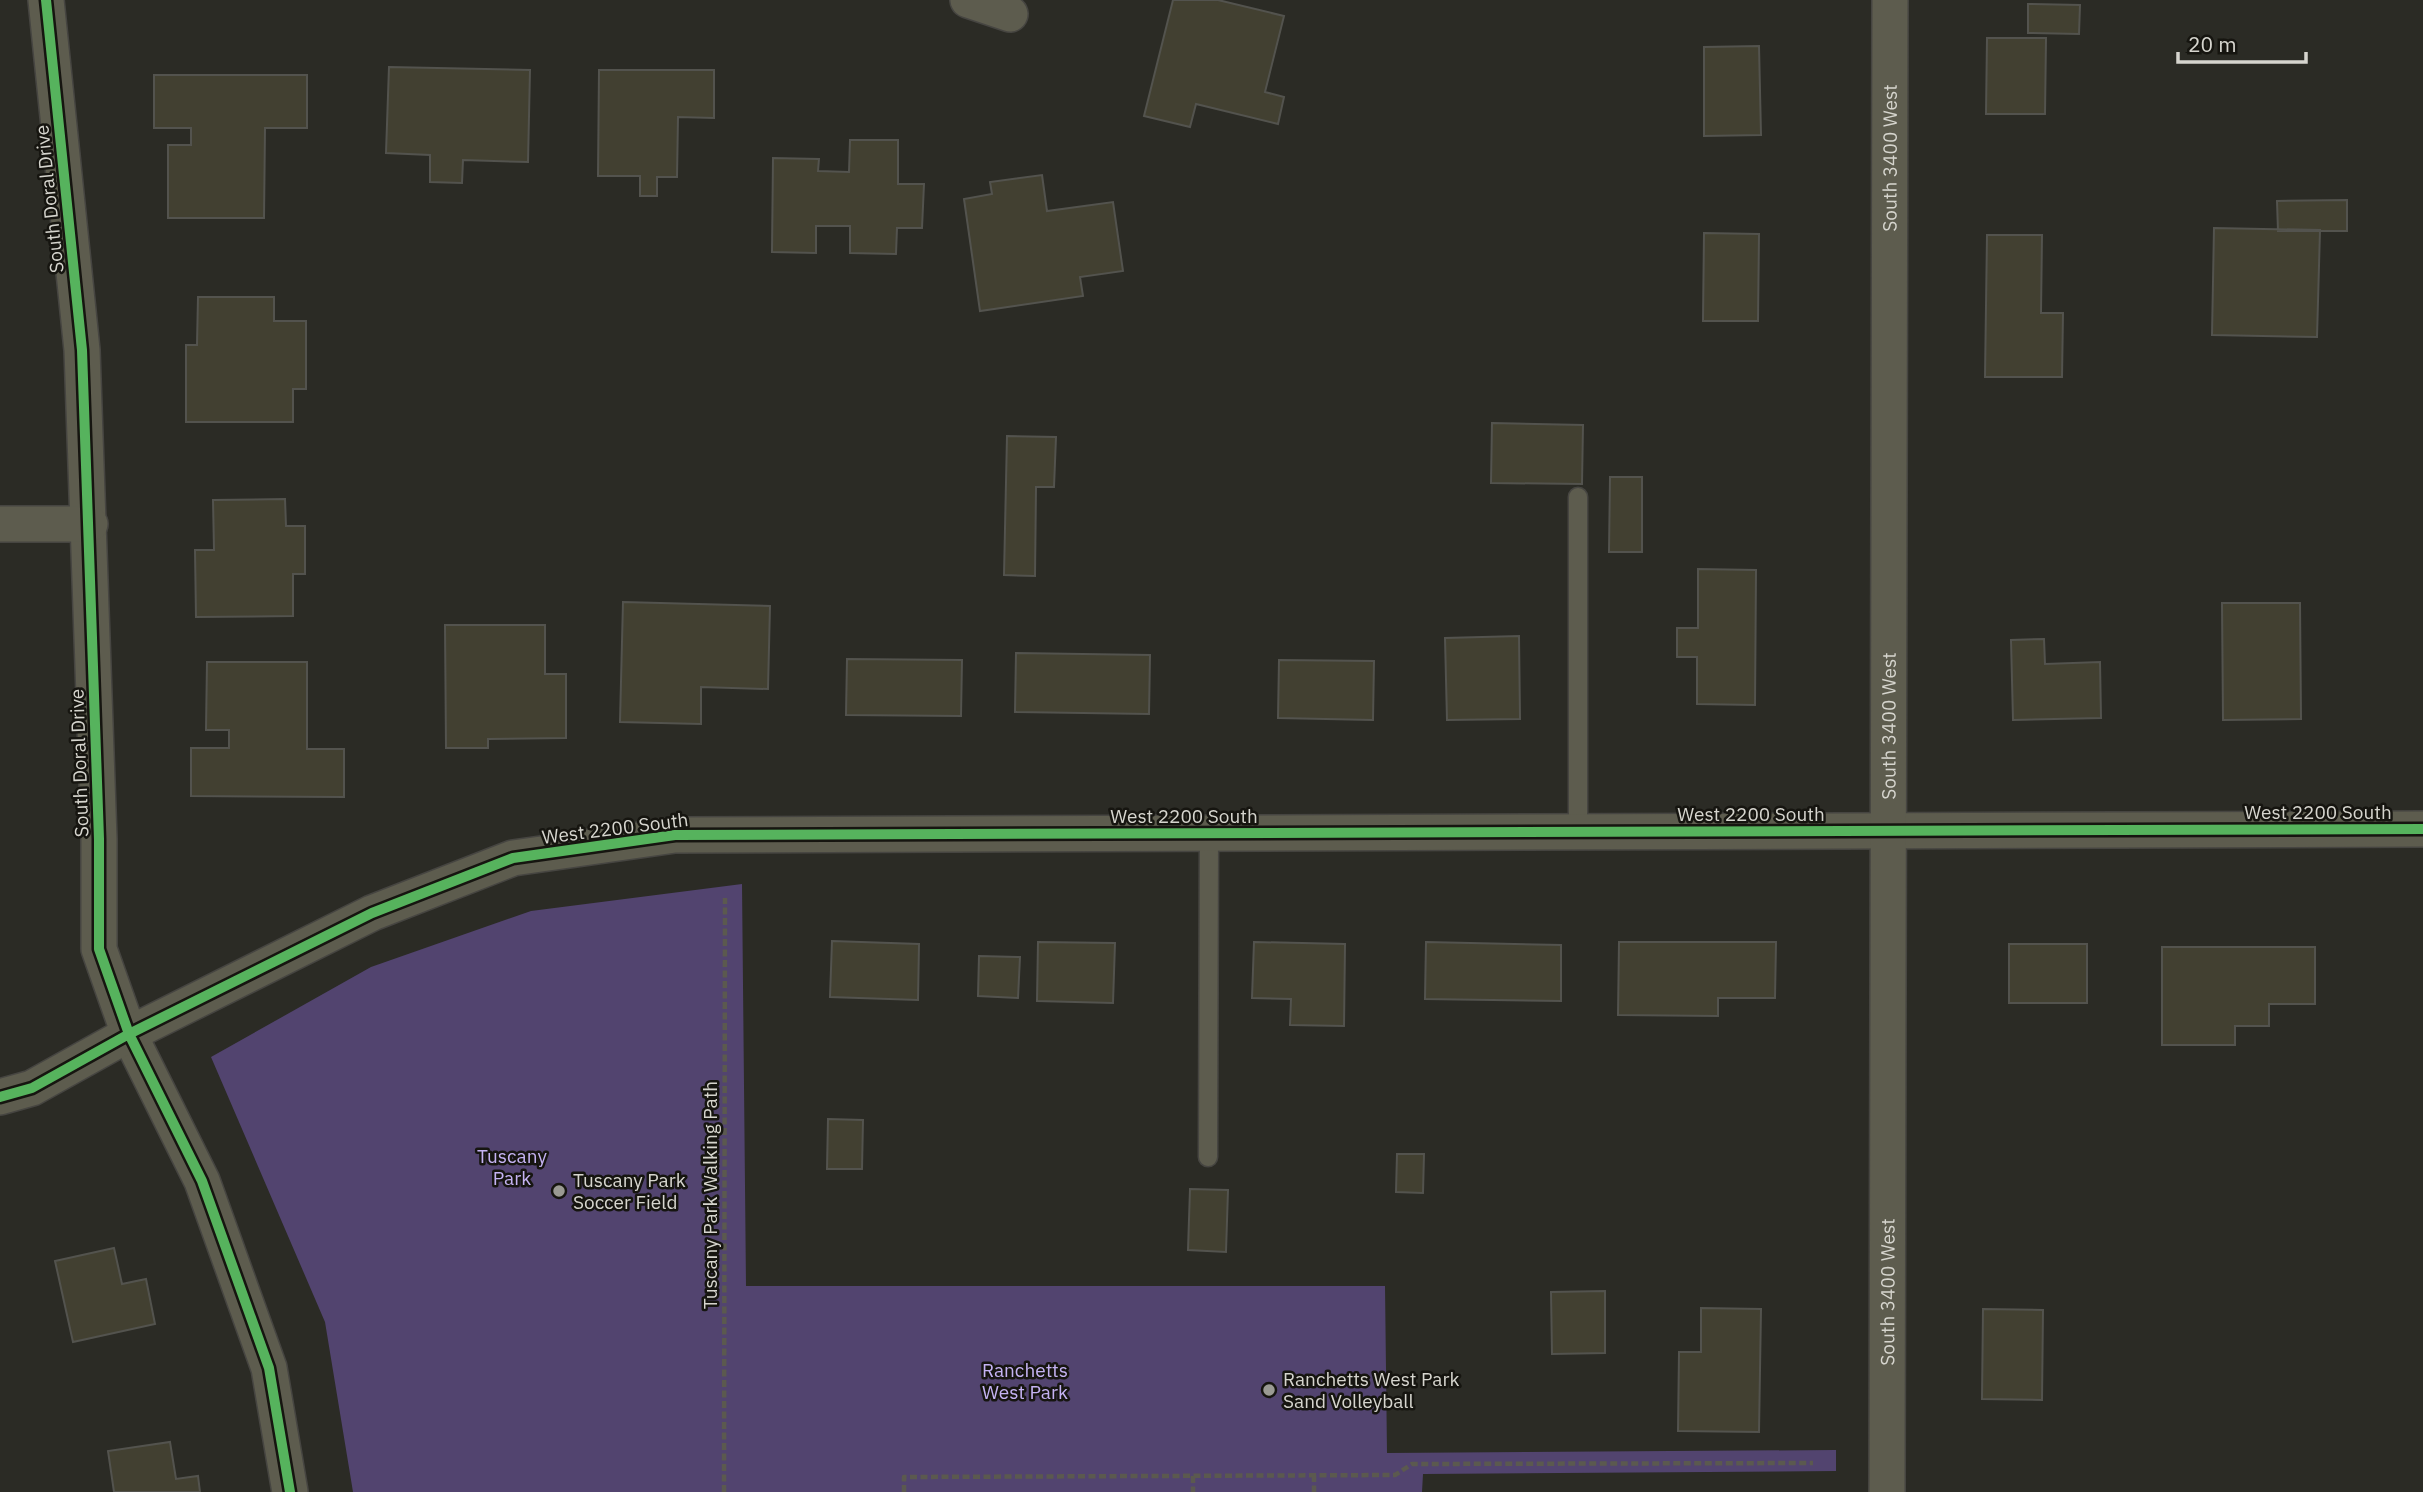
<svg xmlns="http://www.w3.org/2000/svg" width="2423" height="1492" font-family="'IBM Plex Sans',sans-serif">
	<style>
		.green { fill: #52446f }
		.building { fill: #424031; stroke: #53534e; stroke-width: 2 }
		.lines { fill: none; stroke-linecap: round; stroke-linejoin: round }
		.service-casing { stroke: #464541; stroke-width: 21 }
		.minor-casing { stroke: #464541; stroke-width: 38 }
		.path { stroke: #5b594f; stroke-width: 4.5; stroke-dasharray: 7 3.5; stroke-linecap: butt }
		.service { stroke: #5d5c4e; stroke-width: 18 }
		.minor { stroke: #5d5c4e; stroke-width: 35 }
		.cycleway-casing { stroke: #161510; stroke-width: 15 }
		.cycleway { stroke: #56b35d; stroke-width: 10 }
		.poi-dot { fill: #9a9a93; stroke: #161510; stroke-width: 2.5 }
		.labels { text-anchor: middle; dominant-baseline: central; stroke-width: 5; stroke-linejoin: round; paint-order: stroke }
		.street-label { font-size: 19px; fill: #d6d5ce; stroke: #161510 }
		.park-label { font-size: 19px; fill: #c5b3f3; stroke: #161510 }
		.poi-label { font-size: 19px; fill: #d6d5ce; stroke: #161510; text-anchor: start }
	</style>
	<rect width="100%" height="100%" fill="#2b2b25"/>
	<!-- green -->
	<path class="green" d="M742,884L746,1286H1385L1387,1453L1836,1450V1471L1423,1474L1422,1492H353L325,1322L211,1057L371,967L531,911Z"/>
	<!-- building -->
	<path class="building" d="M1173,0H1218L1284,16L1265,92L1284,97L1278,124L1196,104L1190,127L1144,116Z
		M2028,4L2080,5L2079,34L2028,33Z
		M1987,38H2046L2045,114H1986Z
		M1759,46L1761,135L1704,136V47Z
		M389,67L530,70L528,162L463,160L462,183L430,182V155L386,153Z
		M599,70H714V118L678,117L677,177H657V196H640V176H598Z
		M154,75H307V128H265L264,218H168V145H191V128H154Z
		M850,140H898V184H924L922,228H897L896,254L850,253V226H816V253L772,252L773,158L819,159L818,171L849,172Z
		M1042,175L1047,211L1113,202L1123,271L1080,277L1083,296L980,311L964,199L992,194L990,182Z
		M2347,200V231H2278L2277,201Z
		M2214,228L2320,230L2317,337L2212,335Z
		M1704,233L1759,234L1758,321H1703Z
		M1987,235H2042L2041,313H2063L2062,377H1985Z
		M198,297H274V321H306V389H293V422H186V345H197Z
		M1492,423L1583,425L1582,484L1491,483Z
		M1007,436L1056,437L1054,487H1036L1035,576L1004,575Z
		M1610,477H1642V552H1609Z
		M285,499L286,526H305V574H293V616L196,617L195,550H214L213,500Z
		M1698,569L1756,570L1755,705L1697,704V657H1677V628H1698Z
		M623,602L770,606L768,689L701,687V724L620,722Z
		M2222,603H2300L2301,719L2223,720Z
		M445,625H545V674H566V738L488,739V748H446Z
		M1519,636L1520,719L1447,720L1445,638Z
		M2044,639L2045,664L2100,662L2101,718L2013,720L2011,640Z
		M1016,653L1150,655L1149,714L1015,712Z
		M847,659L962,660L961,716L846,715Z
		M1279,660L1374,661L1373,720L1278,718Z
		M207,662H307V749H344V797L191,796V748H229V730H206Z
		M832,941L919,944L918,1000L830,997Z
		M1038,942L1115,943L1113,1003L1037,1001Z
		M1254,942L1345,944L1344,1026L1290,1025L1291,999L1252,998Z
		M1426,942L1561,945V1001L1425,999Z
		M1619,942H1776L1775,998H1718V1016L1618,1015Z
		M2009,944H2087V1003H2009Z
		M2162,947H2315V1004H2269V1026H2235V1045H2162Z
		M979,956L1020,957L1018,998L978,996Z
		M828,1119L863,1120L862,1169H827Z
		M1397,1154H1424L1423,1193L1396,1192Z
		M1190,1189L1228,1190L1226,1252L1188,1250Z
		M114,1248L122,1284L146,1279L155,1324L73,1342L55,1261Z
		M1605,1291V1353L1552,1354L1551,1292Z
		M1701,1308L1761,1309L1759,1432L1678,1431L1679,1352H1701Z
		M1983,1309L2043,1310L2042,1400L1982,1399Z
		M170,1442L176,1479L198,1476L200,1492H114L108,1451Z"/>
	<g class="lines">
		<defs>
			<path id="service" d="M1578,497V833
				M1208,1157L1209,833"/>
			<g id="minor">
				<path d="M46,0L82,350L99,839V949L129,1034L202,1181L269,1368L290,1492"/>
				<path d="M968,0L1010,14"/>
				<path d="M0,524H90"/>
				<path d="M0,1097L32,1088L129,1034L372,913L513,858L675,835L2423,829"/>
				<path id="s1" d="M1887,1492L1890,0"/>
			</g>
		</defs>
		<!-- service casing -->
		<use href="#service" class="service-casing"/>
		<!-- minor casing -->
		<use href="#minor" class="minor-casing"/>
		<!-- path -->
		<path class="path" d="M1314,1475V1492
			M1193,1476V1492
			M724,1492L725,898
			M904,1492V1477L1395,1475L1412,1464L1813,1463"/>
		<!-- service -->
		<use href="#service" class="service"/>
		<!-- minor -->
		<use href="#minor" class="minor"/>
		<defs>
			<path id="cycleway" d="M46,0L82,350L99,839V949L129,1034L202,1181L269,1368L290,1492
				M0,1097L32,1088L129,1034L372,913L513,858L675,835L2423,829"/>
		</defs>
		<!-- cycleway casing -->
		<use href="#cycleway" class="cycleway-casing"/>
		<!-- cycleway -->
		<use href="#cycleway" class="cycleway"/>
	</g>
	<!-- markers -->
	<g class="poi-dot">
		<circle cx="559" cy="1191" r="7"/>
		<circle cx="1269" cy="1390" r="7"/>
	</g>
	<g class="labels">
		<!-- street labels -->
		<g class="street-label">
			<text stroke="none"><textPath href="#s1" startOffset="1334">South 3400 West</textPath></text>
			<text transform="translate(49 199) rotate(-96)">South Doral Drive</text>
			<text stroke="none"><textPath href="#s1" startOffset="766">South 3400 West</textPath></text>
			<text transform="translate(79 763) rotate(-92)">South Doral Drive</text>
			<text x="2318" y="812">West 2200 South</text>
			<text x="1751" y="814">West 2200 South</text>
			<text x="1184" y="816">West 2200 South</text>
			<text transform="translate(615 828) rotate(-7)">West 2200 South</text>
			<text transform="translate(710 1195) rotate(-90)">Tuscany Park Walking Path</text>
			<text stroke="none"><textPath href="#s1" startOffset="200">South 3400 West</textPath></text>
		</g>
		<!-- park labels -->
		<g class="park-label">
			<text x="512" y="1156">Tuscany<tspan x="512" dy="22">Park</tspan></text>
			<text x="1025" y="1370">Ranchetts<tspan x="1025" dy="22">West Park</tspan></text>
		</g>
		<!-- poi labels -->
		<g class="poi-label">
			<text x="573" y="1180">Tuscany Park<tspan x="573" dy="22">Soccer Field</tspan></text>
			<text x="1283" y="1379">Ranchetts West Park<tspan x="1283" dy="22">Sand Volleyball</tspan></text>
		</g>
	</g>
	<!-- scale -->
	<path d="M2178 52v10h128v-10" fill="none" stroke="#d6d5ce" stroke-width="3.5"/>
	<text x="2188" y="52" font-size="21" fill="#d6d5ce" stroke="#161510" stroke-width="5" paint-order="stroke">20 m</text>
</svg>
